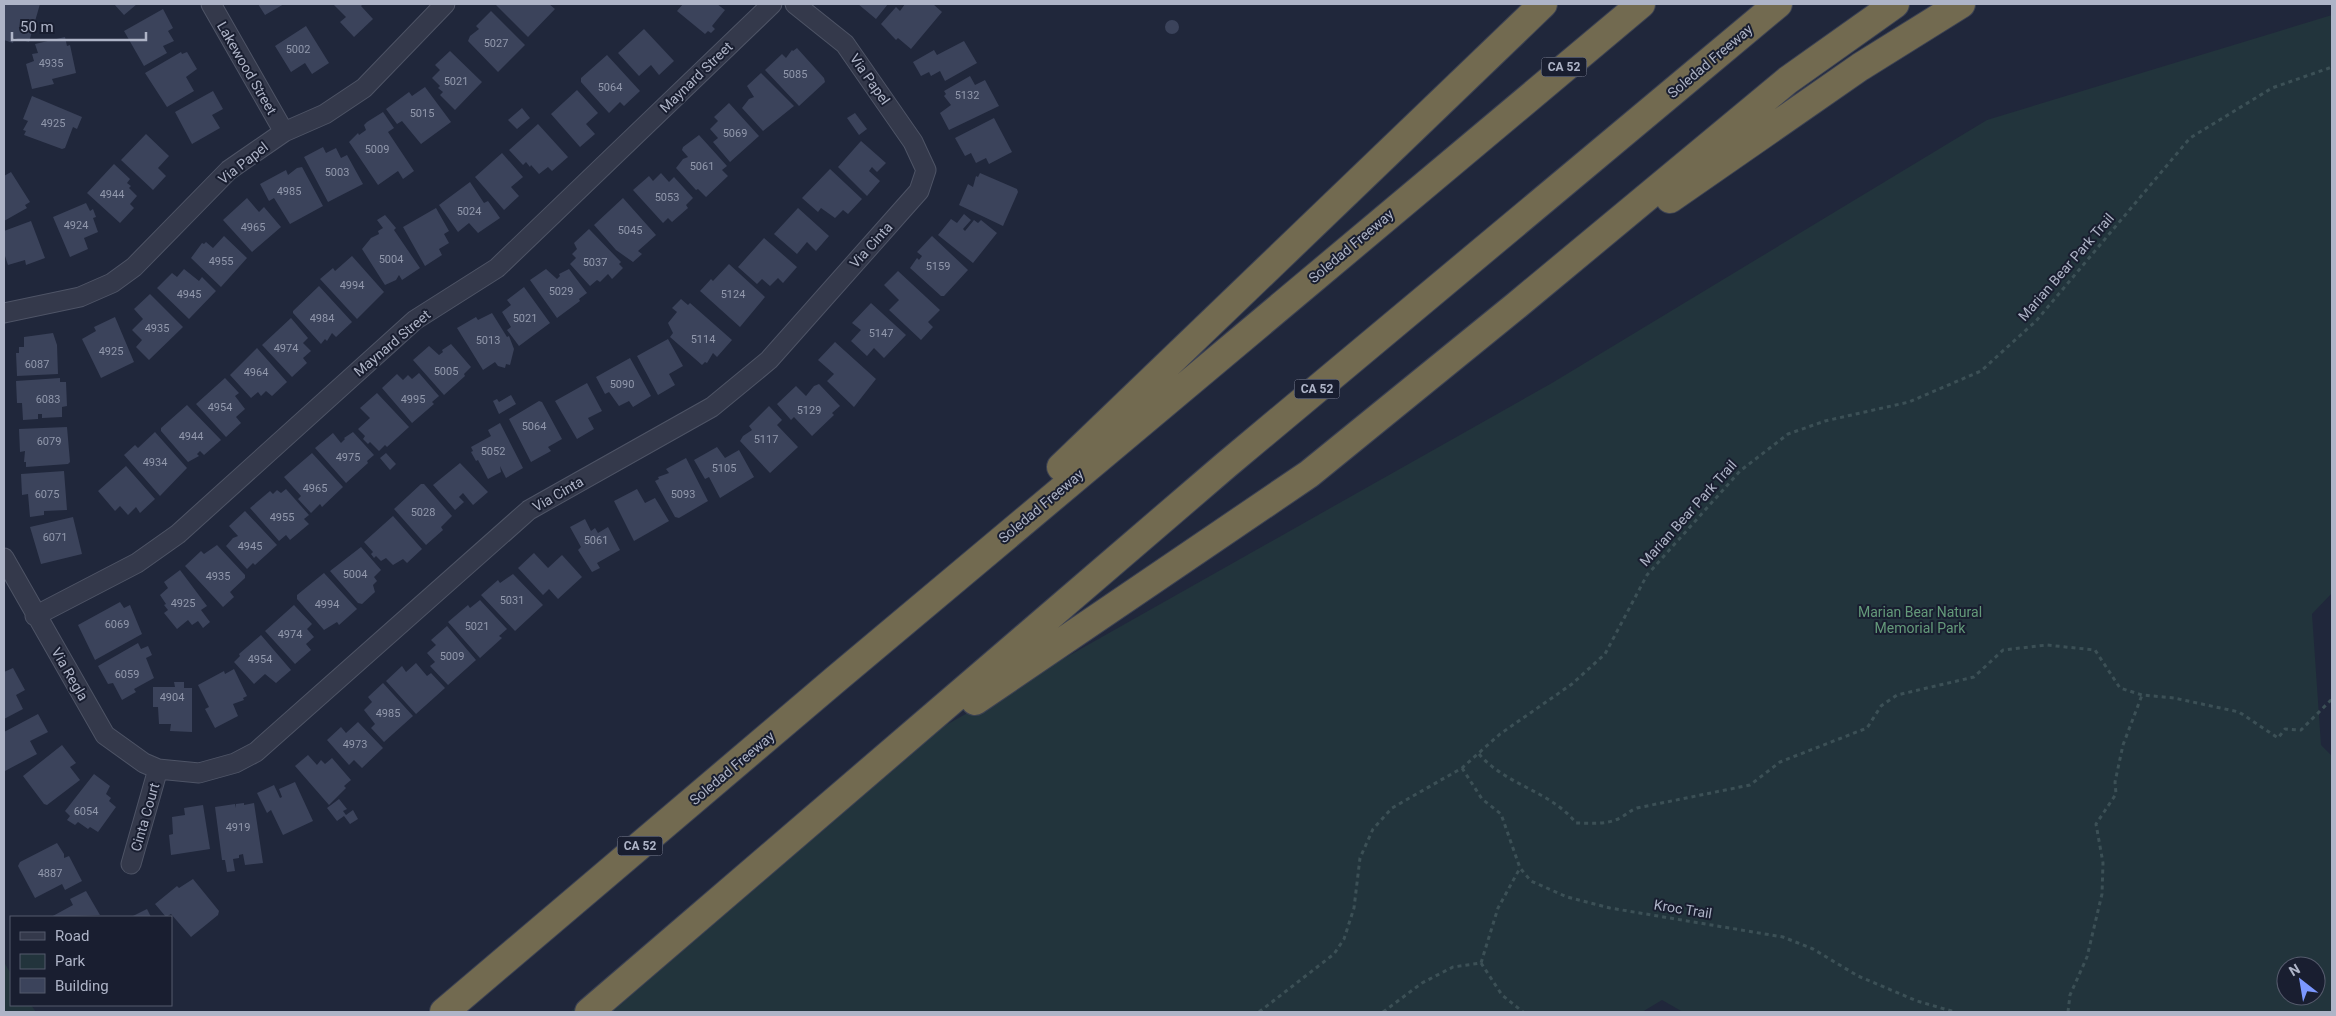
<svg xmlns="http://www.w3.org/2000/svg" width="2336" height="1016" font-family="Roboto,sans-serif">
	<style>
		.green { fill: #22343c; fill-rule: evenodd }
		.building { fill: #3b435b }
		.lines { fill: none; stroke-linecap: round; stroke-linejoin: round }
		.minor-casing { stroke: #4e5466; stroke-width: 21 }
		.motorway-casing { stroke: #3b4153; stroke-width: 30 }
		.path { stroke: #3c5056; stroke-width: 3; stroke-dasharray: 4 4; stroke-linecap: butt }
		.minor { stroke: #34394b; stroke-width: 19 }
		.motorway { stroke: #726a50; stroke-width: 28 }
		.labels { text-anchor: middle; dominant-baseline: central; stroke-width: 4; stroke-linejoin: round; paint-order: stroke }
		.number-label { font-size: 11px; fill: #9198ac }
		.shield { fill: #191e30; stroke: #81879a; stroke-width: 1 }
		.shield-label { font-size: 12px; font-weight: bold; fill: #aeb4c7 }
		.street-label { font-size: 14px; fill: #aeb4c7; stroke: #191e30 }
		.park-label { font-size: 14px; fill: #649a7a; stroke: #191e30 }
	</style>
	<rect width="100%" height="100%" fill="#20273b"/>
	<!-- green -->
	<path class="green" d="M2332,15V593L2312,614L2321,745L2332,756V1012H1683L1662,1000L1642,1012H570L861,773L1552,383L1987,120ZM2286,966H2316V996H2286Z
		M4,962L11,974V1005H31L36,1012H4Z"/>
	<!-- building -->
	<path class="building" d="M4,4H40L29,42L14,38L13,43L4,40Z
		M114,4H137L124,15Z
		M258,4H284L265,15Z
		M333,4H363L361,6L373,19L354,37L340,22L346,17Z
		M497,4H549L555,9L528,37L496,5Z
		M683,4H717L725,10L712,26L715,29L711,33L708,31L705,34L677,11Z
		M858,4H888L876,19Z
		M905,4H933L942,12L911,49L898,38L896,40L881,24L896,7L900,11Z
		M163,9L173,28L168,31L174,41L163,46L167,53L144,66L124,31Z
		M491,11L525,45L498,72L468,41L470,36L479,29L476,26Z
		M1165 27a7 7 0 1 1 14 0a7 7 0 1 1-14 0Z
		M306,26L329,63L312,74L305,63L291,72L275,46Z
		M644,29L674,61L659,75L651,65L639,76L618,53Z
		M65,37L67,46L70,45L76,73L52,79L54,84L32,89L26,64L34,61L32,54L38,53L35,44Z
		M964,41L977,63L945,81L940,71L931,76L929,72L921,76L913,62L934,50L937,55Z
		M797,48L824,78L825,82L799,106L765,70L782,54L786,58L792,50L793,51Z
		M450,51L482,82L455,110L440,95L443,92L438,88L440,86L432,78L440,70L435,65Z
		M181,52L182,54L187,52L197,69L186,77L194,91L167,107L145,73Z
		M607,55L640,91L624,106L620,102L609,113L581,82V78Z
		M761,73L794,106L763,131L742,108L749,99L754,97L747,86Z
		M970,76L975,85L985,80L999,106L949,130L940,113L951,105L944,96L946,94L944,91Z
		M425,87L451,122L421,144L402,121L397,124L386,109L409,92L412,96Z
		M577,90L598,113L586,124L595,134L580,147L551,114Z
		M213,91L223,109L212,115L220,128L192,144L175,112Z
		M32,96L82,117L77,129L73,127L65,148L62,149L24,135L26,131L23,130L28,121L23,119Z
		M729,103L759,136L730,162L713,142L718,138L710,129L718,121L714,117Z
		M522,108L530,118L517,129L508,120Z
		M383,112L394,128L388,132L414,171L403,179L398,171L378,185L349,142L358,133L359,135L366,130L364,125L367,122Z
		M855,113L867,129L859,135L847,118Z
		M994,118L1012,152L989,164L986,158L976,163L971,153L965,156L955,138Z
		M538,124L568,157L552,171L548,167L539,174L531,165L530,167L526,162L523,165L509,150Z
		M146,134L169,156L158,168L166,176L153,190L121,160Z
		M699,135L727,166L722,170L728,176L706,197L698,189L696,190L676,168L683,159L688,157L682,150L683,147Z
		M861,141L886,163L877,172L872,167L869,171L880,181L867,196L838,167Z
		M323,147L326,153L336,148L341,158L347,155L363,184L328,202L304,157Z
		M502,153L523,177L511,187L519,196L504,210L475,177Z
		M114,164L130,179L127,183L131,186L129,188L137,196L130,204L134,208L120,223L87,193Z
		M302,167L323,206L290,224L274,198L269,201L260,184L286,170L288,175L297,168Z
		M830,169L862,199L848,214L843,210L835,218L821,208L818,212L802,198Z
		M11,172L30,202L25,205L27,208L4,221V176Z
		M661,173L669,182L674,177L693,198L686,205L688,208L672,222L668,218L663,223L633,190L649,176L653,181Z
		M980,173L1017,189L1018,192L1003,226L959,205L968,184L973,187L976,176L978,177Z
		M470,182L484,203L488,201L500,218L478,233L469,223L458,232L439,205Z
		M247,198L259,212L264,207L281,227L252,252L223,220Z
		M623,198L656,235L638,251L642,254L633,262L616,250L594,225Z
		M86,203L90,211L93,209L96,217L93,218L98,232L84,238L88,249L70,257L53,217Z
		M436,208L449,231L444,234L449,243L439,249L442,255L425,266L403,227Z
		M798,208L829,236L816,251L807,242L797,254L774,234Z
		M964,214L971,220L963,229L965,231L974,220L978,223L981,220L997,233L973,263L938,235L951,219L957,223Z
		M385,215L396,228L394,230L420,268L402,280L399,275L396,280L385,285L362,249L371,238L379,234L378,231L383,228L377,220Z
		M31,221L45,258L26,265L25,260L8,265L4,253V231Z
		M589,229L621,262L619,264L623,268L612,279L608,274L600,282L597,280L590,286L570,264L576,258L572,254L577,249L574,243Z
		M224,236L247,258L221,287L191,258L202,243L204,244L206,242L213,248Z
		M932,236L968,270L944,296H941L910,268L917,258L919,260L922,256L917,252Z
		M764,238L797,267L783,283L778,278L770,286L762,279L757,284L738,267Z
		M352,256L384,292L357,319L320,279L333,268L335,271Z
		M729,264L765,297L740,327L700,291L711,279L713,281Z
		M184,269L199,281L202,277L216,291L189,319L157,288L172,273L177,277Z
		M546,269L557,279L560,276L559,274L569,269L587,293L579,299L580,301L557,318L530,280Z
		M898,271L940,310L928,322L933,327L921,340L889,310L899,300L884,285Z
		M319,286L352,322L336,337L332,333L327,341L325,339L321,344L293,313V311Z
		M524,287L550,323L519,346L507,330L511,327L502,312L511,305L507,300Z
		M150,294L183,327L149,360L136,347L142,340L132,330L143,319L134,309Z
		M681,299L688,305L690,303L732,340L717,357L713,353L707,363L705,362L702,365L670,337L673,333L668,323L677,312L672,308Z
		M871,303L906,335L884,358L874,348L867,356L851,341L861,330L852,323Z
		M492,313L507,337L509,336L514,349L510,365L506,364L505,368L498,366L495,362L483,370L457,328L476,317L478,320Z
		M115,317L134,362L101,378L82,339L96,331L94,327Z
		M291,318L308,338L303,343L311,351L303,358L307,363L292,377L262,345Z
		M53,333L57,345L58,374L17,376L16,353H19V347H24V337Z
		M668,339L683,366L669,374L675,385L658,395L637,356Z
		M835,342L876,379L854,407L827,381L834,374L818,360Z
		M451,344L471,367L464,374L465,376L444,395L413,360L429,346L439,355L443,352L442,350Z
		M257,348L287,382L272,396L266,391L261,396L258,392L251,398L230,375Z
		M630,358L651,396L633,407L629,401L619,406L609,392L605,394L596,377Z
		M419,373L439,396L432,402L434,404L412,423L382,388L397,374L403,380L408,375L412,379Z
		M60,378V382H66L67,406L62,407V417L42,418V414H38V419L23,420L22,403H17L16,381Z
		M225,378L239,393L235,396L245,409L236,417L241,423L226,437L196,404Z
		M587,383L602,411L588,418L594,429L577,439L555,401Z
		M819,384L840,406L832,413L834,415L812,436L794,417L791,420L777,404L796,386L806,396L814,386Z
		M377,393L409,427L387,447L385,445L379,451L370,442L368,444L363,439L365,436L358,429L370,418L360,408Z
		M511,395L516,404L499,414L493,401L497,399L499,402Z
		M539,401L542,402L562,439L548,447L551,451L531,462L509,419Z
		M187,405L221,440L204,455L200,451L197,454L199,456L188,462L161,431V428Z
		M769,406L782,420L777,425L798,447L770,473L740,441L743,436L752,430L749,426Z
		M500,423L523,468L506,478L500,466L501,472L488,479L478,460L476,461L471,452L473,451L471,447L491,436L488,430Z
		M67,427L70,462L68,464L26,467V462H24L25,451L20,452L19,429Z
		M155,432L187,468L160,496L124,455L135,445L138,448Z
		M353,432L374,455L367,461L368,463L346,483L315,448L333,433L341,443L345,439L344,438Z
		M717,447L725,458L739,450L754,477L720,498L709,477L705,479L694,460Z
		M312,453L343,487L322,507L320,504L311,513L298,499L301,496L284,477Z
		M386,453L396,464L390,470L380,458Z
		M686,458L708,501L679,518L675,517L655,481L659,479L658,477L669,473L666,469Z
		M460,463L488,492L473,505L463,493L459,497L464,502L455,510L433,485Z
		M126,466L155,499L140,513L136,507L128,515L120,506L115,511L98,491Z
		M64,471L67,510L44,511V515L30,517L28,494L22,495L21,474Z
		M421,484H424L452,516L441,527L443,530L426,545L394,509Z
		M286,489L309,515L304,519L309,524L290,540L286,535L279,541L250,508L270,491L273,494L277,490L281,493Z
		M637,489L645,503L655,498L669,521L634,541L614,501Z
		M245,511L277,545L255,565L253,563L247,569L226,546L233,538L238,536L229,526Z
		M393,516L422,549L407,563L403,559L393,565L386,558L381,561L376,556L374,558L371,554L373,552L364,542Z
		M73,517L82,554L41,564L30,527Z
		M585,519L591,531L595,528L598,533L608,527L620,550L597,563L600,568L592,572L578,550L581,547L570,527Z
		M217,545L245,575V578L230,592L234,597L223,607L185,566L201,551L204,554Z
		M361,547L381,570L374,577L377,581L373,585L375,592L362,604L358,603L330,571Z
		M534,553L548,568L562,555L582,577L558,599L549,589L543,595L518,568Z
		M180,570L207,606L201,610L210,622L203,628L198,621L192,625L188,620L177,629L164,613L168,610L164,605L166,604L160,595L168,588L164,582Z
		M324,573L357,609L339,625L337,622L324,630L297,599V595Z
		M513,574L543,605L515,631L481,595L498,580L500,583Z
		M480,600L507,629L499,636L502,638L480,658L448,622L468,605L470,608Z
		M120,602L124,608L130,605L142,634L95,660L78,625Z
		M294,605L312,624L307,629L314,637L306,644L311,650L295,664L265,631Z
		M447,626L476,660L448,685L430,666L435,662L427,653L436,645L431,640Z
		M261,635L291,670L276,683L265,674L254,684L234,662L240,656L239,654Z
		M138,643L141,649L148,646L152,655L146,658L154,678L134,689L136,692L122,700L113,683L108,684L98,666Z
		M416,663L427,676L431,673L445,688L416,714L386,681L402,666L406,672Z
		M13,668L25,690L16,695L23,709L4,719V672Z
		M234,669L247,696L243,698L244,700L233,704L238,716L215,728L205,709L209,707L198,685L224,671L225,674Z
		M174,682H184V688H192V732L170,731L171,724H159L158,707H153V687H175Z
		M383,683L413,716L384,742L371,728L375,724L364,710L372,702L368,697Z
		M38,714L48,732L30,741L37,754L5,771L4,732Z
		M358,722L383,748L362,768L354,760L349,765L327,740L341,727L346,733Z
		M62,745L76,763L70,767L80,780L47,805L44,804L23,776Z
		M308,755L317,765L321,760L325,764L332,758L351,780L344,786L346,788L329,805L295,766Z
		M94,774L110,786L106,794L111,798L109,801L116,807L98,832L90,827L88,829L78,822L75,825L67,820L70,816L65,811Z
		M295,782L313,821L283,835L271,810L267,813L257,793L274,785L280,798L282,797L279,789Z
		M339,799L347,809L343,811L346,815L353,810L358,819L350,824L344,816L337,821L327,808Z
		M244,803V805L254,803L263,863L245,865L243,854L239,855V858L233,859L235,871L227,872L225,860H222L215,807L235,804V808L236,804Z
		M203,805L210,849L171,855L169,835L173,834L172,817L185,815L184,808Z
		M57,843L64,854V858L69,856L82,881L65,890L62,884L35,898L18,866L20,862Z
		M193,879L219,911L218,915L191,937L171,914L166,917L155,904L177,886L179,888Z
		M86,891L100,915L51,917L73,905L70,899Z
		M147,909L151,917H131Z"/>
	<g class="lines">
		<defs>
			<path id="minor" d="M211,4L284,132
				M4,313L80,297L112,283L134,267L229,170L284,132L325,114L364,88L445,4
				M4,558L105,735L144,763L158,769L199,773L235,763L256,752L529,510L712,407L769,360L919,191L926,170L913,142L845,44L795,4
				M35,616L137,563L178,534L415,320L497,268L772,4
				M131,864L158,769"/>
			<path id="motorway" d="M1670,199L1860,67L1961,4
				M1061,467L1543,4
				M975,701L1309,474L1517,305L1788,80L1895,4
				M444,1012L836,679L1641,4
				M589,1012L1226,465L1778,4"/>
		</defs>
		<!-- minor casing -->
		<use href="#minor" class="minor-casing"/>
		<!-- motorway casing -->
		<use href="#motorway" class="motorway-casing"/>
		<!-- path -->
		<path class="path" d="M1479,754C1505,785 1551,791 1576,823C1591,823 1607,825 1620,818C1626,815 1629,811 1637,808L1750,785L1780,762L1867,728L1881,706L1897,695L1974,677L2003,650L2047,645L2095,650L2120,688L2142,695L2174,698L2239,712L2278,738L2285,729L2301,730L2332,699
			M1462,768L1482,799L1501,814L1520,868L1531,881L1567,897L1610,908L1783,937L1813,949L1858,976L1917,1001L1955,1012
			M1481,963L1502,995L1523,1012
			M1259,1012L1334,954L1344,939L1354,908L1360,858L1373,829L1392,808L1462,768L1500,734L1572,684L1605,654L1647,575L1740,471L1788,434L1825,421L1909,402L1981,371L2036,321L2190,138L2272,88L2332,67
			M1383,1012L1422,983L1453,967L1481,963L1498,908L1520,868
			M2068,1012L2070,995L2087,957L2102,894L2103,863L2096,824L2116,794L2115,782L2123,745L2142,695"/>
		<!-- minor -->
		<use href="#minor" class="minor"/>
		<!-- motorway -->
		<use href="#motorway" class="motorway"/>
	</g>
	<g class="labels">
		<!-- number labels -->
		<g class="number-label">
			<text x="496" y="43">5027</text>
			<text x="298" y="49">5002</text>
			<text x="51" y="63">4935</text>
			<text x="795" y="74">5085</text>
			<text x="456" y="81">5021</text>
			<text x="610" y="87">5064</text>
			<text x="967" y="95">5132</text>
			<text x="422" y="113">5015</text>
			<text x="53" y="123">4925</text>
			<text x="735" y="133">5069</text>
			<text x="377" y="149">5009</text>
			<text x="702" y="166">5061</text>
			<text x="337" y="172">5003</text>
			<text x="289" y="191">4985</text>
			<text x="112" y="194">4944</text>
			<text x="667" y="197">5053</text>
			<text x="469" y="211">5024</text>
			<text x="76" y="225">4924</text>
			<text x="253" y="227">4965</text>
			<text x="630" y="230">5045</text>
			<text x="391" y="259">5004</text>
			<text x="221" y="261">4955</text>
			<text x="595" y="262">5037</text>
			<text x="938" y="266">5159</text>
			<text x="352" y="285">4994</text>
			<text x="561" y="291">5029</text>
			<text x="189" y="294">4945</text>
			<text x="733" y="294">5124</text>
			<text x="322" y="318">4984</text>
			<text x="525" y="318">5021</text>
			<text x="157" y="328">4935</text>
			<text x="881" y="333">5147</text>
			<text x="703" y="339">5114</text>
			<text x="488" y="340">5013</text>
			<text x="286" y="348">4974</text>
			<text x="111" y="351">4925</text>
			<text x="37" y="364">6087</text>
			<text x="446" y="371">5005</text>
			<text x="256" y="372">4964</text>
			<text x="622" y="384">5090</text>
			<text x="48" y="399">6083</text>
			<text x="413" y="399">4995</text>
			<text x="220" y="407">4954</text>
			<text x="809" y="410">5129</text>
			<text x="534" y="426">5064</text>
			<text x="191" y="436">4944</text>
			<text x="766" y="439">5117</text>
			<text x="49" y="441">6079</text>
			<text x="493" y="451">5052</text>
			<text x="348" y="457">4975</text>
			<text x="155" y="462">4934</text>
			<text x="724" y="468">5105</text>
			<text x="315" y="488">4965</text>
			<text x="47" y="494">6075</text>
			<text x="683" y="494">5093</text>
			<text x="423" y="512">5028</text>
			<text x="282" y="517">4955</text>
			<text x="55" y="537">6071</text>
			<text x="596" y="540">5061</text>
			<text x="250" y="546">4945</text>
			<text x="355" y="574">5004</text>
			<text x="218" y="576">4935</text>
			<text x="512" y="600">5031</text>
			<text x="183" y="603">4925</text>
			<text x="327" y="604">4994</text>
			<text x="117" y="624">6069</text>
			<text x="477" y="626">5021</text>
			<text x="290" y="634">4974</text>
			<text x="452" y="656">5009</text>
			<text x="260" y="659">4954</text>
			<text x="127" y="674">6059</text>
			<text x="172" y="697">4904</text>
			<text x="388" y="713">4985</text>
			<text x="355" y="744">4973</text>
			<text x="86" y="811">6054</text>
			<text x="238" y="827">4919</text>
			<text x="50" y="873">4887</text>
		</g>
		<!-- shield labels -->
		<g class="shield">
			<rect x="1541.5" y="57.5" width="45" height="19" rx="4"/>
			<rect x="1294.5" y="379.5" width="45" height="19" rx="4"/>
			<rect x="617.5" y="836.5" width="45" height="19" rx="4"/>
		</g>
		<g class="shield-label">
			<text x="1564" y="67">CA 52</text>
			<text x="1317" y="389">CA 52</text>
			<text x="640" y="846">CA 52</text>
		</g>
		<!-- street labels -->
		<g class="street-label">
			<text transform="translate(1710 61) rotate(-40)">Soledad Freeway</text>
			<text transform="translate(247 68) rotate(60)">Lakewood Street</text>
			<text transform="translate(696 77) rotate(-44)">Maynard Street</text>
			<text transform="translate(870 79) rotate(55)">Via Papel</text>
			<text transform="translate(243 163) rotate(-38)">Via Papel</text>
			<text transform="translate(871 245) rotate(-48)">Via Cinta</text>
			<text transform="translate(1351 246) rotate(-40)">Soledad Freeway</text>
			<text transform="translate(2066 267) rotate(-49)">Marian Bear Park Trail</text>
			<text transform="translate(392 343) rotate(-40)">Maynard Street</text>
			<text transform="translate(558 494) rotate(-30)">Via Cinta</text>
			<text transform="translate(1041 506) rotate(-40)">Soledad Freeway</text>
			<text transform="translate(1688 513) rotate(-48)">Marian Bear Park Trail</text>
			<text transform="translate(70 674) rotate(60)">Via Regla</text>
			<text transform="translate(732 768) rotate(-40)">Soledad Freeway</text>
			<text transform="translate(145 817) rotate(-74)">Cinta Court</text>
			<text transform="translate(1683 909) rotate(9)">Kroc Trail</text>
		</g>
		<!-- park labels -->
		<g class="park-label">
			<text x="1920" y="612">Marian Bear Natural<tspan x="1920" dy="16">Memorial Park</tspan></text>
		</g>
	</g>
	<!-- border -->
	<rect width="2336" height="1016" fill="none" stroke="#aeb4c7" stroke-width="10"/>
	<!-- legend -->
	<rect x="10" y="916" width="162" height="90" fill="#191e30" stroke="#555a6c"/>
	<rect x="20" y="932" width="25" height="8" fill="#34394b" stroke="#555a6c"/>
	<text x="55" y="941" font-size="15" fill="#aeb4c7">Road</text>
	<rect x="20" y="954" width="25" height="15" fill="#22343c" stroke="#555a6c"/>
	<text x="55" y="966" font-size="15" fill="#aeb4c7">Park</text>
	<rect x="20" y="978" width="25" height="15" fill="#3b435b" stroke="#555a6c"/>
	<text x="55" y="991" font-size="15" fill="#aeb4c7">Building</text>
	<!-- north arrow -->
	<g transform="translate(2301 981) rotate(329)"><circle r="24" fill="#191e30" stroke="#555a6c"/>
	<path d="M0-4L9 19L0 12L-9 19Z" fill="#7c98ff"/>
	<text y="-8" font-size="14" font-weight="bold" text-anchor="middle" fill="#aeb4c7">N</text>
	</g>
	<!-- scale -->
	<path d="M12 32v8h134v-8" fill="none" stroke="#aeb4c7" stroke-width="2.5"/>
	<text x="20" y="32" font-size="15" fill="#aeb4c7" stroke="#191e30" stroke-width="4" paint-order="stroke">50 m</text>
</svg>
